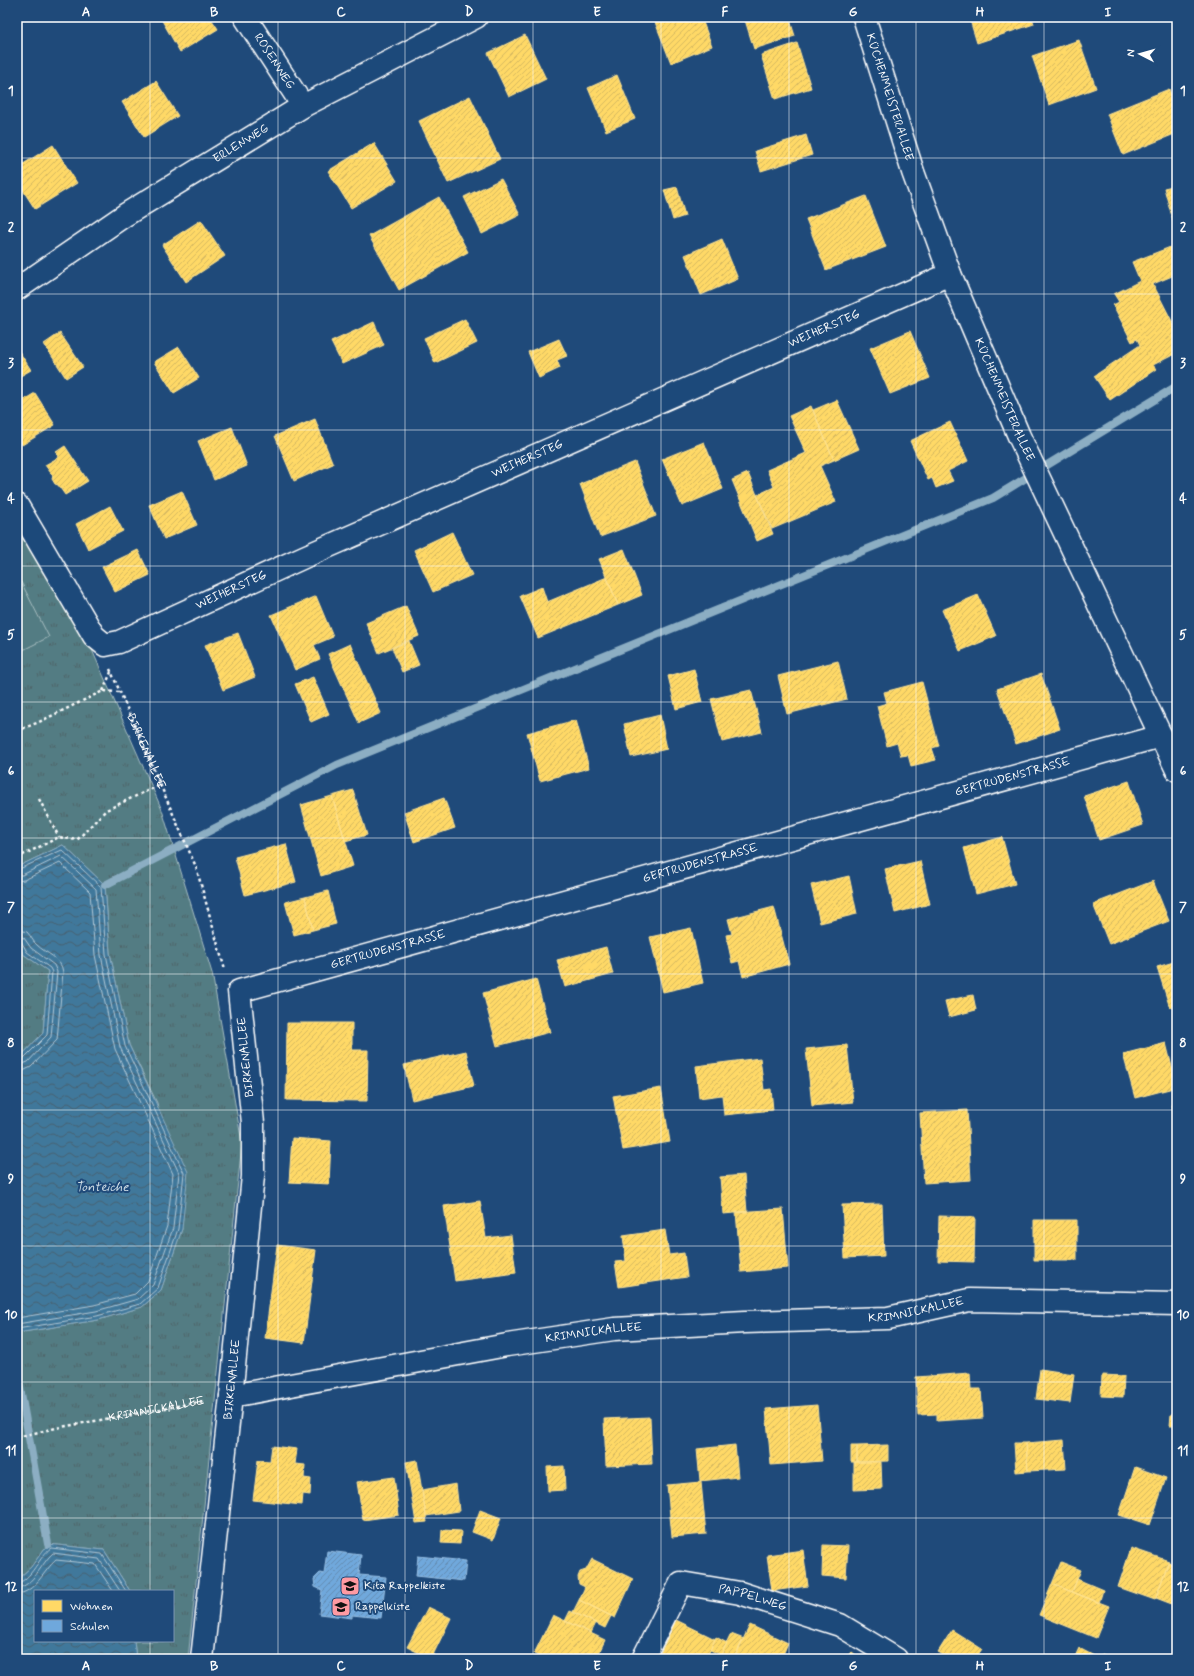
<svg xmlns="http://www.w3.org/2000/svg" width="1194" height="1676" font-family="Mynerve,sans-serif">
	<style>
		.park { fill: url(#park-tufts); stroke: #a8bec1 }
		.pitch { fill: #527c83; stroke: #a8bec1 }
		.water { fill: url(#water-waves); stroke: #8caec3 }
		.homes { fill: url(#homes-hatch); stroke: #ffe494 }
		.schools { fill: url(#schools-hatch); stroke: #9ac2e6 }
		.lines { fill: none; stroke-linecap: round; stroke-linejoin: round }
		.shore { stroke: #b3c9d7; stroke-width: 1 }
		.stream { stroke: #8caec3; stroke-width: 8 }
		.street-casing { stroke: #fff; stroke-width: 25 }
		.path { stroke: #fff; stroke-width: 2.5; stroke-dasharray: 3 3; stroke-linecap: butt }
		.street { stroke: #1f4a7a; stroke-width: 22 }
		.grid { fill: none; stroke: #fff; stroke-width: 1; stroke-opacity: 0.55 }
		.labels { text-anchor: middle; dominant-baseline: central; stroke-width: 4; stroke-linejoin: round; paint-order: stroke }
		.street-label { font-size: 12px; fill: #fff; stroke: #1f4a7a }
		.poi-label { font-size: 12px; fill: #fff; stroke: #1f4a7a; text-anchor: start }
		.water-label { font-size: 13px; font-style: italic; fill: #cfdde6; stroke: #1f4a7a }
		.neatline { fill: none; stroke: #fff; stroke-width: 1.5 }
		.grid-label { font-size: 13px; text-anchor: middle; font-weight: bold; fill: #fff }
	</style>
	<defs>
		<pattern id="park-tufts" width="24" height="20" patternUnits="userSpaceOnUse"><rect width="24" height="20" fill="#527c83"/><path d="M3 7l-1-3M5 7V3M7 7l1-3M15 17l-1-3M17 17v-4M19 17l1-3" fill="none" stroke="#4f6468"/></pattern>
		<pattern id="water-waves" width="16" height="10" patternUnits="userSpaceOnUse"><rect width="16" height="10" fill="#40789b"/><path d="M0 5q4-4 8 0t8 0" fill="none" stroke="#476070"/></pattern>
		<pattern id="homes-hatch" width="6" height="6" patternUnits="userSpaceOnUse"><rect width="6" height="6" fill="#ffd966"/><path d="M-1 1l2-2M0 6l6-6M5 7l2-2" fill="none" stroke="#d2b660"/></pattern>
		<pattern id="schools-hatch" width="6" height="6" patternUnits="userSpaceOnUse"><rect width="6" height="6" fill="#6fa8dc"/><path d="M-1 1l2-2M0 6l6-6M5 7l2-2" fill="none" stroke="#648cb1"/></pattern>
	</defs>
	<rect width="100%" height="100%" fill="#1f4a7a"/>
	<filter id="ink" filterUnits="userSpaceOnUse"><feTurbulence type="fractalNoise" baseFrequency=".025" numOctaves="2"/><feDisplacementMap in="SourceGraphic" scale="8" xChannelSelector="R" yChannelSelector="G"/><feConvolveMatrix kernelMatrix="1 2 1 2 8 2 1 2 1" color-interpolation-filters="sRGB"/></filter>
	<g filter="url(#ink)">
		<!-- park -->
		<path class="park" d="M17,528L89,643L162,810L212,973L242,1143L188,1659H136L134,1641H173V1591H130L104,1550L48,1544L31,1567L17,1580V1333L98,1320L142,1307L161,1290L182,1229L157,1103L129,1045L110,953L105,885L63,845L17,867Z
			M17,941L23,954L48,971L43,1033L22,1055L17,1058Z"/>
		<!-- pitch -->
		<path class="pitch" d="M21,582L49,637L17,653V585Z"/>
		<!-- water -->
		<path class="water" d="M63,845L105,885L110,953L129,1045L188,1172L182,1229L161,1290L142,1307L98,1320L17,1333V1058L22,1055L43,1033L48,971L23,954L17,941V867Z
			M48,1544L104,1550L130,1591H35V1641H134L136,1659H17V1580L31,1567Z"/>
		<!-- homes -->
		<path class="homes" d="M160,17H210L218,29L180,52Z
			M653,17H701L712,46L671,63Z
			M744,17H789L795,36L754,49Z
			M969,17H1032L1034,24L977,43Z
			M525,35L546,79L509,97L488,53Z
			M1079,40L1096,88L1049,105L1032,56Z
			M797,43L811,88L775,99L761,55Z
			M617,75L635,119L606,131L588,88Z
			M156,81L178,116L144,137L122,102Z
			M1169,89L1177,110V133L1123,155L1107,114Z
			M470,96L500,159L448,183L419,121Z
			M806,135L812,155L761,171L755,151Z
			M374,143L397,181L351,208L328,171Z
			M53,145L77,183L35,209L17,181V168Z
			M501,179L520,215L482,234L464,197Z
			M1177,185V223L1174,224L1164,188Z
			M677,187L685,216L673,220L664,190Z
			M866,196L886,247L826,270L806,219Z
			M439,197L468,252L399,290L369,236Z
			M201,220L225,256L186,282L162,245Z
			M722,239L738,279L701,295L685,255Z
			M1173,246L1177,256V274L1153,284L1177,331V353L1153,365L1156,369L1110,400L1094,376L1140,345L1137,339L1132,342L1113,305L1119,302L1114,294L1140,281L1132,262Z
			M465,319L477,343L435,363L424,338Z
			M374,322L384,345L342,364L331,342Z
			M910,331L930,378L890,394L870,348Z
			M60,333L83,367L66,378L44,344Z
			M559,339L567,356L557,360L560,368L539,378L528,352Z
			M179,347L199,378L174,393L154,362Z
			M17,348L31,370L17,378Z
			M35,393L55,425L22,445L17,437V404Z
			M837,400L859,449L834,460L813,410Z
			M811,406L834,460L820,466L836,502L772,529L757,495L774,487L767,470L806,453L789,416Z
			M315,419L333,464L294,481L275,436Z
			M950,422L968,461L948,471L953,481L936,488L932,478L928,480L910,441Z
			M232,427L247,466L214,480L198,441Z
			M704,442L723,489L682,506L662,459Z
			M65,446L88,481L65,495L58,485L55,484L52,479L53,476L45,465L59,457L56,452Z
			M635,462L656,516L600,537L580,484Z
			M748,473L773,534L757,541L732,480Z
			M182,491L197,525L164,539L149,505Z
			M110,506L123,531L88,549L76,524Z
			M452,532L472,575L433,592L414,550Z
			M624,549L642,595L618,605L599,559Z
			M138,550L150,575L115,592L102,567Z
			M607,577L618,605L538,638L520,596L542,587L547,602Z
			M978,595L996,636L960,651L942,610Z
			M316,596L333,637L314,645L320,659L295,670L271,615Z
			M406,606L419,636L379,653L366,623Z
			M238,633L255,677L223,690L205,645Z
			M409,641L419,665L402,672L392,648Z
			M350,644L381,713L359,723L328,654Z
			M838,661L847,699L787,714L778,676Z
			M694,669L702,702L676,709L668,676Z
			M1041,674L1060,729L1016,744L997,689Z
			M313,677L329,714L311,722L295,684Z
			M922,682L939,746L932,748L936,760L911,766L908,755L901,756L897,743L887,746L877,706L887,703L884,692Z
			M751,690L762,732L722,742L711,699Z
			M660,715L667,749L631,757L624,724Z
			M576,720L589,768L540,781L527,733Z
			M1129,781L1143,825L1099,840L1084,796Z
			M353,790L367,835L345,841L332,796Z
			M332,796L353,866L321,876L301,805Z
			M444,798L455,828L414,842L404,812Z
			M1002,837L1015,884L976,894L964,848Z
			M286,844L296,882L245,895L235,857Z
			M920,861L930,904L895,913L885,869Z
			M849,876L857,914L820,923L811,885Z
			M1153,881L1169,921L1109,944L1093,904Z
			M328,891L336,924L313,930L305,897Z
			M305,897L313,930L294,935L285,902Z
			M774,907L789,964L743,977L739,961L732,963L726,935L732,934L728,919Z
			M691,928L703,983L663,992L650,937Z
			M606,947L613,974L565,987L557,960Z
			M1177,961V1006L1170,1008L1157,967Z
			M536,979L550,1032L497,1046L483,993Z
			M973,995L976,1010L949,1017L945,1001Z
			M287,1023H352V1050H368L367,1101L286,1100Z
			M1166,1043L1177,1087L1135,1098L1123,1054Z
			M847,1045L853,1102L812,1106L806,1049Z
			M466,1051L474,1086L412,1100L404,1065Z
			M760,1058L764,1090L771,1089L773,1110L724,1115L722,1095L699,1098L696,1066Z
			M661,1088L670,1142L623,1150L613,1096Z
			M1177,1103V1134L1172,1104Z
			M967,1110L971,1180L924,1183L920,1113Z
			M292,1138L331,1141L329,1184L289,1182Z
			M744,1175L747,1212L723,1214L720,1177Z
			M480,1201L486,1238L511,1235L516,1273L455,1281L444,1206Z
			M882,1204L884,1256L845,1258L842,1205Z
			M783,1209L788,1268L741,1272L736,1212Z
			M939,1216L975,1217L974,1262L938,1261Z
			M1034,1220H1077V1260H1034Z
			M665,1230L669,1255L684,1253L687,1277L619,1287L615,1262L626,1261L623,1236Z
			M277,1245L316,1250L304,1343L265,1338Z
			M1040,1369L1074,1374L1070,1403L1036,1399Z
			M970,1373L971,1389H981L983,1418L937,1421V1414L918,1415L916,1377Z
			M1102,1375L1124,1376L1123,1397L1101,1396Z
			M817,1405L822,1461L771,1465L766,1409Z
			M1171,1414H1177V1426H1170Z
			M650,1417L652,1464L606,1466L604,1419Z
			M1064,1440L1066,1469L1028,1471L1026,1443Z
			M1014,1443H1026L1028,1471L1016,1472Z
			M735,1445L738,1477L700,1481L697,1449Z
			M888,1445V1461L857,1462V1446Z
			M272,1446L297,1449L295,1464L305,1465L304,1478L311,1479L310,1495L303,1494L302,1505L253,1500L258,1460L270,1461Z
			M851,1446H857V1462H851Z
			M417,1460L427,1522L416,1523L406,1462Z
			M854,1462H881L882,1489L854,1490Z
			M564,1466L565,1490L548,1491L547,1467Z
			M1135,1467L1166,1478L1150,1525L1119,1515Z
			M394,1477L399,1515L363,1520L357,1482Z
			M701,1482L706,1534L672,1537L667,1485Z
			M456,1484L459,1511L426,1516L422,1490Z
			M480,1510L501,1518L493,1540L472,1532Z
			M442,1530L461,1531L460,1544L441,1543Z
			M823,1545L848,1546L846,1578L822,1576Z
			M1131,1548L1169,1561L1155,1600L1118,1587Z
			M803,1550L808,1586L772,1591L767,1555Z
			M592,1559L633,1579L615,1618L579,1600L585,1587L579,1584L578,1577L580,1572L586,1570Z
			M1061,1562L1081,1570L1072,1592L1052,1584Z
			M1168,1562L1177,1565V1606L1156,1598Z
			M1077,1579L1103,1590L1099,1603L1072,1592Z
			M1052,1584L1109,1606L1096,1638L1039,1615Z
			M579,1600L611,1616L605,1628L573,1612Z
			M428,1607L451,1618L431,1659L407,1647Z
			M570,1611L596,1623L591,1633L565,1621Z
			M553,1615L605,1640L596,1659H544L534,1654Z
			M676,1620L715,1639L706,1659H665L659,1656Z
			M750,1625L788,1643L781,1659H742L735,1656Z
			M952,1630L982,1649L975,1659H950L938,1652Z
			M731,1634L744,1639L734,1659H719Z
			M716,1637L727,1643L721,1655L710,1650Z
			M1079,1648L1100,1659H1074Z
			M852,1652L861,1659H846Z
			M1102,1654L1112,1659H1100Z"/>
		<!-- schools -->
		<path class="schools" d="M327,1551L361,1555L359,1575L386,1577L381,1618L352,1615V1618L319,1614L322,1590L315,1587L314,1579L320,1573L324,1574Z
			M418,1556L466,1561L464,1581L416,1576Z"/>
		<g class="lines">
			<!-- shore -->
			<path class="shore" d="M17,870L62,850L101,887L106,954L125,1046L184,1173L178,1229L158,1288L140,1304L97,1316L17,1329
				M17,875H22L61,856L96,889L101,955L120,1047L179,1173L173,1228L153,1285L138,1299L96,1311L17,1324
				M17,881L24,880L60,863L90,892L95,955L115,1049L173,1174L167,1226L148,1281L135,1294L94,1305L17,1318
				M17,929L27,932C31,936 33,942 37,945C46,954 61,957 63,972L57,1040L31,1067L23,1071L17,1072
				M17,935L24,938L31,948L54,965L57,972L51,1037L28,1062L17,1066
				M17,940L21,941L27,952L50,968L52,972L47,1035L24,1058L17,1061
				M17,1583C31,1581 40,1555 51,1548L102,1554L126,1591
				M17,1588C33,1587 42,1562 53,1553L99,1559L120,1591
				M17,1594C35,1593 44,1570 56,1560L95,1564L113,1591"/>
			<!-- stream -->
			<path class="stream" d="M105,885L337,765L993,498L1177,386
				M17,1371L48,1544"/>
			<defs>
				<g id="street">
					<path id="s3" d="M245,17L303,106"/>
					<path id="s4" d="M864,17L913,172L950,274L1019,436L1177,770"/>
					<path id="s5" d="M17,289L125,215L303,106L476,17"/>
					<path id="s6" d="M17,505L94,636L105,645L119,642L304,557L950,274"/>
					<path id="s7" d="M231,1396L507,1345L614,1329L745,1322L888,1318L969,1300L1177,1304"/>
					<path id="s8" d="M202,1659L231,1396L253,1176V1123L239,991L1161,736"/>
					<path id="s9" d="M643,1659L681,1583L740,1593L840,1625L896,1659"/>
				</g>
			</defs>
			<!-- street casing -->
			<use href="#street" class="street-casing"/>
			<!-- path -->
			<g class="path">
				<path id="s1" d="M110,669L196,867L225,970"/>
				<path d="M103,691L111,672"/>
				<path d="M17,731L39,722L103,691L119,692"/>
				<path d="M39,799L59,837"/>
				<path d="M17,858L59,837L77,840L106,810L160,785"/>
				<path id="s2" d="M17,1437L56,1428L205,1401"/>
			</g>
			<!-- street -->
			<use href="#street" class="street"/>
		</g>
	</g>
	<!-- grid -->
	<path class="grid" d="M150,17V1591M278,17V1659M405,17V1659M533,17V1659M661,17V1659M789,17V1659M916,17V1659M1044,17V1659M17,158H1177M17,294H1177M17,430H1177M17,566H1177M17,702H1177M17,838H1177M17,974H1177M17,1110H1177M17,1246H1177M17,1382H1177M17,1518H1177M150,1641V1659"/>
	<!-- icons -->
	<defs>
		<symbol id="school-square" viewBox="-11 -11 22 22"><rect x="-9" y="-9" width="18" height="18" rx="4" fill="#ff9aa2" stroke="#1f4a7a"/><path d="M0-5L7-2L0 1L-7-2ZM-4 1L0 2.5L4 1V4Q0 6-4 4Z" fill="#111"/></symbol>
	</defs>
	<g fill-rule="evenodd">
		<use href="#school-square" x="339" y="1575" width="22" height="22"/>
		<use href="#school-square" x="330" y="1596" width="22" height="22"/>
	</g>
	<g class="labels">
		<!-- street labels -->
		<g class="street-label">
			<text stroke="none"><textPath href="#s3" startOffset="53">ROSENWEG</textPath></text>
			<text stroke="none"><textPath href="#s4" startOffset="84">KÜCHENMEISTERALLEE</textPath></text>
			<text stroke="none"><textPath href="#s5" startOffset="267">ERLENWEG</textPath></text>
			<text stroke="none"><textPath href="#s6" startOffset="952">WEIHERSTEG</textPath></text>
			<text stroke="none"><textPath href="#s4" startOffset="408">KÜCHENMEISTERALLEE</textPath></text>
			<text stroke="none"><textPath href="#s6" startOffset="628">WEIHERSTEG</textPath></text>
			<text stroke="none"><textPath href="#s6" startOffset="304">WEIHERSTEG</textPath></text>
			<text stroke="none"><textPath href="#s1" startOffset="90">BIRKENALLEE</textPath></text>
			<text stroke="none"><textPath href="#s8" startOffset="1474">GERTRUDENSTRASSE</textPath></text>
			<text stroke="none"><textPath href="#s8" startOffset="1150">GERTRUDENSTRASSE</textPath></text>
			<text stroke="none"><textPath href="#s8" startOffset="826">GERTRUDENSTRASSE</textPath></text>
			<text transform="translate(246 1057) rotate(-96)">BIRKENALLEE</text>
			<text stroke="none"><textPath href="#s7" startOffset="692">KRIMNICKALLEE</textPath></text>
			<text stroke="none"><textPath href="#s7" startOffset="368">KRIMNICKALLEE</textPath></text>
			<text stroke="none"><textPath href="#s8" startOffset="281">BIRKENALLEE</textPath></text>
			<text stroke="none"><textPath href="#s2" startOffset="142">KRIMNICKALLEE</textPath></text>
			<text stroke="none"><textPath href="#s9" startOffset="158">PAPPELWEG</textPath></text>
		</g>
		<!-- poi labels -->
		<g class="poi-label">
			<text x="364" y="1586">Kita Rappelkiste</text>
			<text x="355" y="1607">Rappelkiste</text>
		</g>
		<!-- water labels -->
		<g class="water-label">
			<text x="102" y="1187">Tonteiche</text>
		</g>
	</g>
	<!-- margin -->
	<rect width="1194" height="1676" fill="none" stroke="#1f4a7a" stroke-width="44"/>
	<!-- legend -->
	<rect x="34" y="1590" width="140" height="52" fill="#1f4a7a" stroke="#7992af"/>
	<rect x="42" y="1600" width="20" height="12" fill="#ffd966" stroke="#7992af"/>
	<text x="70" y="1610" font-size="12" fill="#ffffff">Wohnen</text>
	<rect x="42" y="1620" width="20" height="12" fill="#6fa8dc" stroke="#7992af"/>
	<text x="70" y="1630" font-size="12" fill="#ffffff">Schulen</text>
	<!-- north arrow -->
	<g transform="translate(1140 54) rotate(276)" stroke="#1f4a7a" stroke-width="3" paint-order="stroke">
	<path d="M0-3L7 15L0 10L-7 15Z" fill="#ffffff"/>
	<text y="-6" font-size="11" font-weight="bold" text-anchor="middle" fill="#ffffff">N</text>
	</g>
	<rect x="22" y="22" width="1150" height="1632" class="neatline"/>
	<g class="grid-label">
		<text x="86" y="16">A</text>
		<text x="214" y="16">B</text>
		<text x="341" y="16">C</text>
		<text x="469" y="16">D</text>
		<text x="597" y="16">E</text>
		<text x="725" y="16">F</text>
		<text x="853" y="16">G</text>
		<text x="980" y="16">H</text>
		<text x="1108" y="16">I</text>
		<text x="11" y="95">1</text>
		<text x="1183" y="95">1</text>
		<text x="11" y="231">2</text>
		<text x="1183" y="231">2</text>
		<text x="11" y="367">3</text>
		<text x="1183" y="367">3</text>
		<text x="11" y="503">4</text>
		<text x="1183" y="503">4</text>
		<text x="11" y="639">5</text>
		<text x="1183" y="639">5</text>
		<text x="11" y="775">6</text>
		<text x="1183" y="775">6</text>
		<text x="11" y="911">7</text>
		<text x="1183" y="911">7</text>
		<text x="11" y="1047">8</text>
		<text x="1183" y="1047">8</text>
		<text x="11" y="1183">9</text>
		<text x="1183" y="1183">9</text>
		<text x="11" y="1319">10</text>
		<text x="1183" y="1319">10</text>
		<text x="11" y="1455">11</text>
		<text x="1183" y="1455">11</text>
		<text x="11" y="1591">12</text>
		<text x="1183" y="1591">12</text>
		<text x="86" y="1670">A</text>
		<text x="214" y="1670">B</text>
		<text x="341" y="1670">C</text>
		<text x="469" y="1670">D</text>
		<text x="597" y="1670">E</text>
		<text x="725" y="1670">F</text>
		<text x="853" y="1670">G</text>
		<text x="980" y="1670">H</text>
		<text x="1108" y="1670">I</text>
	</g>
</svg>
